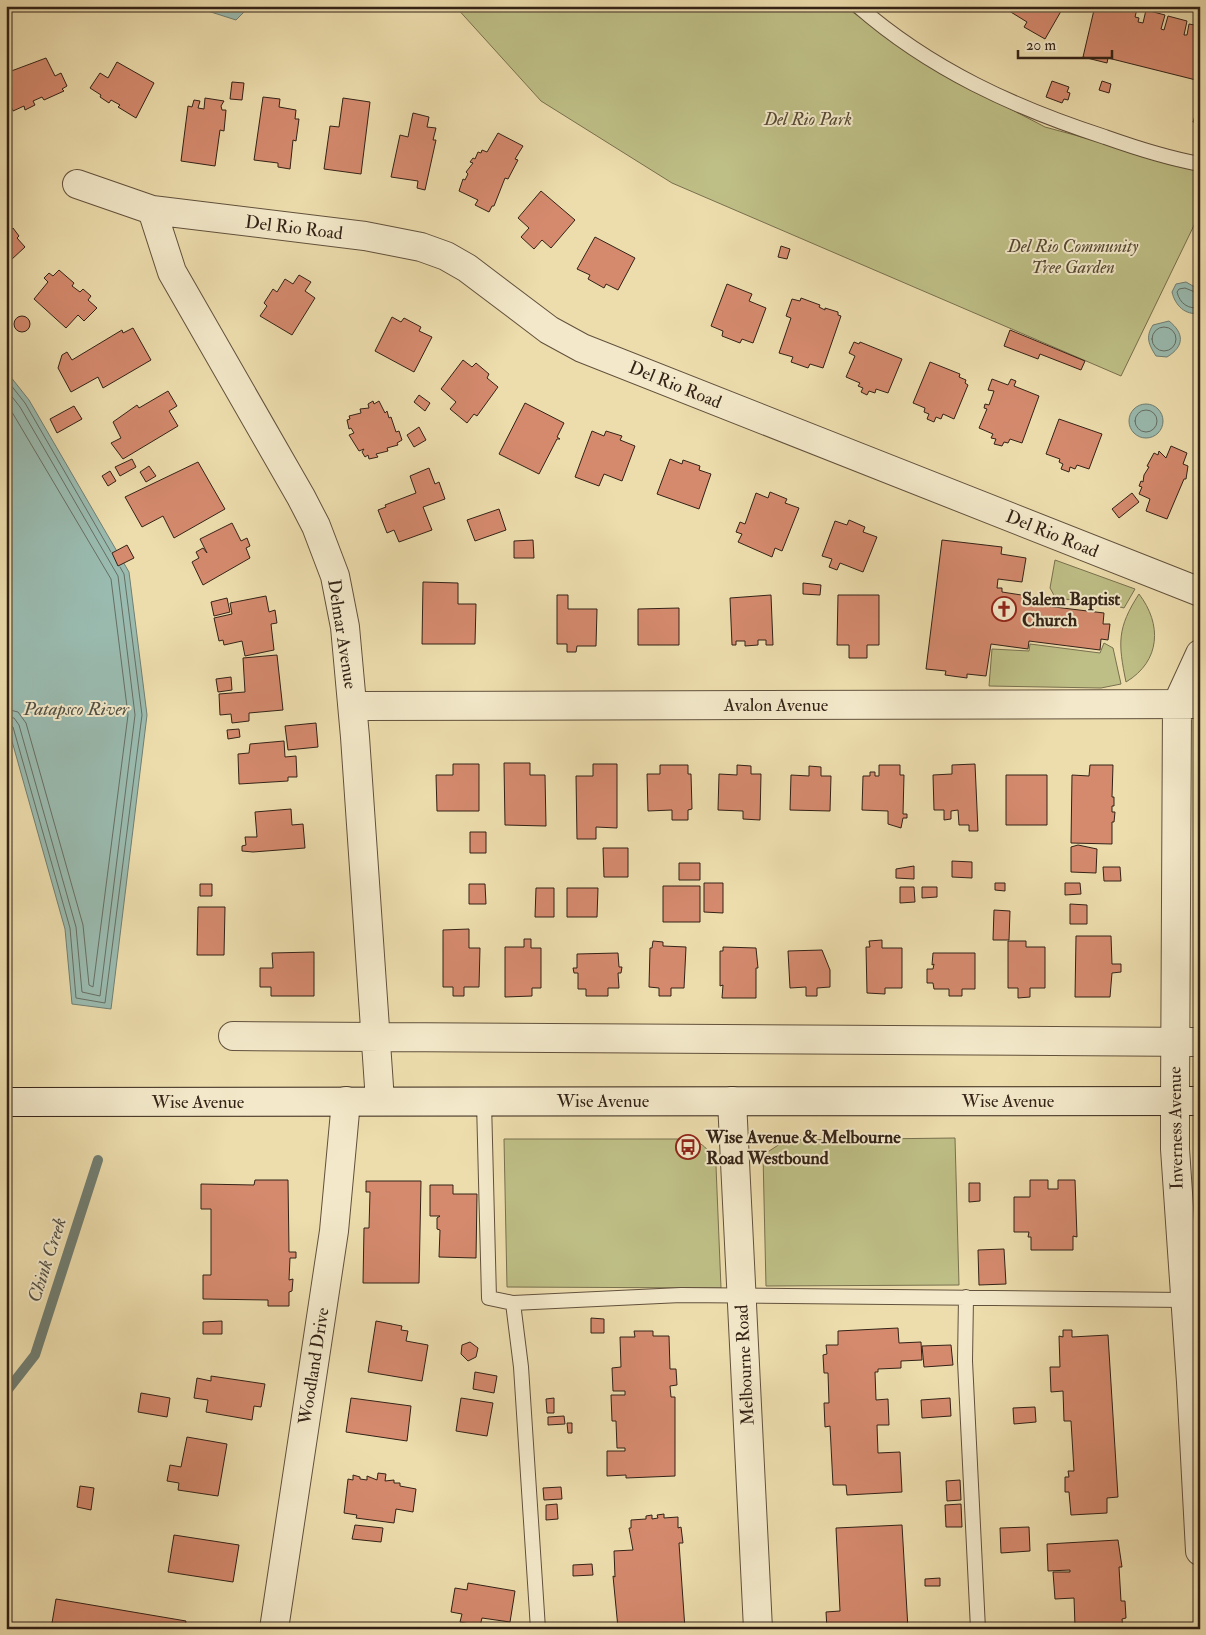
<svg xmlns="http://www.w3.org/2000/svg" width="1206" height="1635" font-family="'IM FELL Double Pica',serif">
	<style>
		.green { fill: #bebf86; stroke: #78704e }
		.water { fill: #9abbb0; stroke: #717e72 }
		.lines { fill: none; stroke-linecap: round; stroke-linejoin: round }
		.shore { stroke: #666e63; stroke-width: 1 }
		.stream { stroke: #717e72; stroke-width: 10 }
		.building { fill: #d58a6e; stroke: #332216 }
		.service-casing { stroke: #62513c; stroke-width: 16 }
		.minor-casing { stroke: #62513c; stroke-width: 30 }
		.secondary-casing { stroke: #332216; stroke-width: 30 }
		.service { stroke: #f3e9ca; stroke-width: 14 }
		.minor { stroke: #f3e9ca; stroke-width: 28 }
		.secondary { stroke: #f3e9ca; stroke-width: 28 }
		.labels { text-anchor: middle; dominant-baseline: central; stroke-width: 4; stroke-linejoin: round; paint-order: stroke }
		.park-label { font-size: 18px; font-style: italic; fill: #564932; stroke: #f3e9ca }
		.street-label { font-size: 18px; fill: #332216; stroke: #f3e9ca }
		.poi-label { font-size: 18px; font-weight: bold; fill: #332216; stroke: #f3e9ca; text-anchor: start }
		.water-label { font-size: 19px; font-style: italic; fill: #525044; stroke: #f3e9ca }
	</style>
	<rect width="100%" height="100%" fill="#edddad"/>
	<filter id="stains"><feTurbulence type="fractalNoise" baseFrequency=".004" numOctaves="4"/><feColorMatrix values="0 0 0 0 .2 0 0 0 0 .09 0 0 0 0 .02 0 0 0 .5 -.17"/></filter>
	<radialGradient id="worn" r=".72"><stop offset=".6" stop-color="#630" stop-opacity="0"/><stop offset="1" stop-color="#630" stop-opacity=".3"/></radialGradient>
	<!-- green -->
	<path class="green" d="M455,6H844L930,67L1045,127L1200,169V213L1121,376L672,183L541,101Z
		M1055,560L1135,589L1124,608L1120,607L1118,601L1056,599L1050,588Z
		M1139,594C1162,624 1161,661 1126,682C1118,643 1117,628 1139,594Z
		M1104,643L1113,648L1121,684L1101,688L989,686L992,649L1029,651L1030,644L1100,653Z
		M955,1138L959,1285L766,1286L763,1155L786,1140Z
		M679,1139C702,1141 707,1145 716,1166L721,1288L507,1287L504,1139Z"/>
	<!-- water -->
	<path class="water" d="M192,6H250L236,20Z
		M1186,282L1200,290V313C1185,316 1175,305 1172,292L1176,284Z
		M1169,321C1184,333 1185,346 1167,357L1156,356C1149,345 1145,337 1153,325Z
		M6,371L29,400L129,572L147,715L111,1009L72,1004L65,929L6,720Z
		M1129 421a17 17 0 1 1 34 0a17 17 0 1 1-34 0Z"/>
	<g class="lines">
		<!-- shore -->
		<path class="shore" d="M1200,294L1185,288L1179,289L1177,292C1180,304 1188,309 1200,308
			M1152 339a12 12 0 1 1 24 0a12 12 0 1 1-24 0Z
			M6,379L25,403L111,552
			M6,389L20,407L118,576L135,715L100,996L82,992L76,927L19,725L14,718L6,717
			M6,402L111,579L128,715L93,987L89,985L83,925L26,723L18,712L6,709
			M1135 421a11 11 0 1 1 22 0a11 11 0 1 1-22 0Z
			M6,723L13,727L70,928L76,998L105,1003L142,715L124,574L120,567"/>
		<!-- stream -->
		<path class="stream" d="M6,1392L35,1355L98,1160"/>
	</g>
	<!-- building -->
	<path class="building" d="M1001,6H1064L1045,39L1024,27L1027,22Z
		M1098,6H1127L1137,9L1135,17L1139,18L1138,22L1143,23L1146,10L1165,15L1161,29L1164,30L1168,16L1187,21L1184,35H1187L1189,24L1200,26V81L1108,58L1107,63L1083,57L1094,10L1096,11Z
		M46,58L55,76L61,73L67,86L62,89L64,91L44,100L42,97L33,101L35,105L25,110L24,106L13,111L6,95V73Z
		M117,62L154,83L136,118L118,107L120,105L111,100L109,103L100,97L101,95L90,88L100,73L108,78Z
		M1052,81L1069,87L1067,92L1070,93L1068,100L1064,99L1062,103L1046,97Z
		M1102,81L1111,84L1109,93L1099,90Z
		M232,82L244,83L242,100L230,99Z
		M263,97L280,99L279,107L296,110L295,119H299L296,141L293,140L290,169L278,167V163L254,160Z
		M205,98L224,101L221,106L222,110H226L224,131L220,130L215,166L181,161L188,106L192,107L194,100L200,101L198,108L204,109Z
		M343,98L370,102L361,174L324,169L330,126L339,127Z
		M1197,109L1200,110V124L1193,122Z
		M413,113L429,117L427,127L436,128L433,140H436L425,190L417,188L418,181L391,177L400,135L408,137Z
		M498,133L523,146L515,159L518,160L508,179L505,178L494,206H492L489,212L475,205L478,200L459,191L463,179L465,180L468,174L466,172L473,163L470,162L473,158L475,159L478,152L481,153L482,150L487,152Z
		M541,191L575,220L551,248L542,240L534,249L521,237L529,228L518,218Z
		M6,226L10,230L13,228L19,236L17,238L25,247L11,260L6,255Z
		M595,237L635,258L618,290L606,284L604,288L588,279L590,275L577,269Z
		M781,246L790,249L787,259L778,257Z
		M59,270L74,283L72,286L80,292L83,289L91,296L88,300L97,308L84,321L78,315L66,328L34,299L48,282L44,278L49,273L53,276Z
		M299,275L311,282L305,291L315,298L292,335L260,316L267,306L264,303L273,289L277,292L285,279L293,284Z
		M727,284L752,294L749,301L766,308L753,343L742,339L740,343L722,336L723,331L711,326Z
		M801,298L820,305L819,307L825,310V308L838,312V315L841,316L823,368L810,364L808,368L791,362L793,357L779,353L791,318L786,316L792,299L800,301Z
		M14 324a8 8 0 1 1 16 0a8 8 0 1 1-16 0Z
		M392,317L401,322L404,318L421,327L419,331L432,337L414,372L375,351Z
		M133,328L151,360L103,388L98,377L71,392L58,368L62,355L67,352L72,360L122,330L123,333Z
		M1010,330L1085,361L1081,370L1040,354L1038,359L1004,346Z
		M854,342L859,344L860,342L902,359L888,393L876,389L875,393L869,391L867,395L861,392L863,388L858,386L860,383L846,377L855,356L849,353Z
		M463,360L472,367L476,363L489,374L487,378L498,387L477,416L474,414L467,423L450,409L456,402L441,389Z
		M930,362L960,374L959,377L966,380L965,383L968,385L954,419L943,414L941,419L936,417L934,422L927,419L929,414L924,412L925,408L913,403Z
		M992,379L1008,385L1011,379L1016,381L1014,386L1039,396L1022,443L1010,439L1008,443L1004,442L1002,446L994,444L996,439L991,438L993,434L979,428L987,409L984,408L985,404L989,405L994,391L988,390Z
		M168,391L177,406L169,411L178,426L123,459L111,443L121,438L113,422L137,405L139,408Z
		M419,395L430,403L425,411L414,402Z
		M373,401L374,404L379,401L385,413L387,411L389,418L391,417L396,432L399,431L402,440L397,443L398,445L387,448L388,451L376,454L378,457L369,459L368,455L365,457L362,452L364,449L359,451L349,435L354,433L351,428L349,429L347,420L350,419L349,416L361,413L360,409L369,408L368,404Z
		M525,403L564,423L557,437L560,439H557L539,474L499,454Z
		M74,406L82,419L57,433L50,419Z
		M1059,419L1102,434L1089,469L1077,465L1075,469L1070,467L1069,472L1061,469L1063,464L1059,462L1060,459L1046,454Z
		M419,427L426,440L414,447L407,435Z
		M592,431L604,436L606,431L622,436L620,440L635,446L622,481L604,474L599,486L575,477Z
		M1171,446L1187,453L1183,464L1188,466L1186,479H1184L1167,519L1146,511L1150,499L1139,494L1142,487L1139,486L1141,481L1143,482L1144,475L1149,467L1147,466L1154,453L1158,455L1159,451L1166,458Z
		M132,459L136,467L120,476L115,467Z
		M670,459L682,464L683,460L700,466L699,470L711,474L699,509L657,494Z
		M198,462L225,509L174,538L163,516L142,527L125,497Z
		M149,466L156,476L146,482L140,472Z
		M429,468L435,484L439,482L445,499L423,507L432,530L399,542L394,530L387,533L378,510L386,507L385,505L416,493L410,476Z
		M110,471L116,481L108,486L102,476Z
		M770,492L787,499L785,503L799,508L782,551L775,548L772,557L738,542L742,534L736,532L740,522L745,524L756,493L768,498Z
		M1132,493L1139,502L1119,518L1112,509Z
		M499,509L506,530L475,541L467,520Z
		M849,520L865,527L863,532L877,537L863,572L840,563L837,570L829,567L832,559L822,556L835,521L847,525Z
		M232,523L241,541L247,538L250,546L246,548L250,558L203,585L192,562L199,558L196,552L203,548L207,553L200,539Z
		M533,540L534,558H514V541Z
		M942,540L1002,547L1001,554L1026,558L1022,582L998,579L997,588H1002V592L1047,599L1046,606L1104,613L1103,624H1110L1108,640L1101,639L1100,650L1029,641L1028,649L991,644L986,676L967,674V678L945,675L946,671L926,669Z
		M127,545L134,558L118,566L112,553Z
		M423,582L458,583V604H476L475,644H422Z
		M803,583L821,585L820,595L803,594Z
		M557,595H568V609H597L596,646H577L576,652H567V644H557Z
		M771,595L773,645H766V640H758V645L745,646V641H736V645H732L730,598Z
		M838,595H879V645H867V658H849V645H837Z
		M266,596L269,612L275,610L277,623L271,624L274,650L245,656L242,641L224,645L223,640L219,641L214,618L232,614L230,603Z
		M227,598L230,612L214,616L211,602Z
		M679,608V645H638V609Z
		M277,655L283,710L249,713V721L232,723L231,714L220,715L219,694L245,692L243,658Z
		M231,677L232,690L218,692L216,679Z
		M316,723L318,747L288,750L285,726Z
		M239,729L240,737L228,739L227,730Z
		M284,741L285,757L296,756L297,777H288V781L239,784L238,754L249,753L250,744Z
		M504,763H530V775H545L546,826L505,825Z
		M453,764H479V811H437L436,775H453Z
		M593,764H617V828L596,827V839H577L576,776H593Z
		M975,764L978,831H969V825H959L958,810L951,811V819L944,820V810H934L933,775L952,774V765Z
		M660,765H688V774H691L692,809L688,810V820H672V810L648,811L647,774H660Z
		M737,765L751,766V774H761L760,820L743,819V811L718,810L719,774L737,775Z
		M879,765H900V775H904L903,814H907V818H903L901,828L888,824V811L862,810L863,776H870V772H875V776H879Z
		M1090,765H1113L1112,797H1114V806H1112V812H1115L1114,822H1112V844L1071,843L1072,775L1089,776Z
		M809,766L821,767V776H831L830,811L790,810L791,775L809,776Z
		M1006,775H1047V825H1006Z
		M291,809L292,825L303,824L305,848L253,852L242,851V846L246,845L245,837H257L255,812Z
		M470,832H486V853H470Z
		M1078,845L1097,849L1096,873L1071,872V847Z
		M603,848H628V877H604Z
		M952,861L972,862V878L952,877Z
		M679,863H700V880H679Z
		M914,866V879L896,878V869Z
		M1103,867H1120L1121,881H1104Z
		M704,883H723V913L704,912Z
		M995,883H1005V891L995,890Z
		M1065,883H1080L1081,894L1065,895Z
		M200,884H212V896H200Z
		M469,884H485L486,904H469Z
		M663,886H700V922H663Z
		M900,887H914L915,902L900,903Z
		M922,887H937V897L922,898Z
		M536,888H554V917H535Z
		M567,888H598L597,917H567Z
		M1070,904L1087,905V924H1070Z
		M198,907H225L224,955H197Z
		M994,910L1010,911L1009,940H993Z
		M469,929V948H480L479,987H464V996H453V987H443V930Z
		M1076,936H1111L1112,964H1121V972L1112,973L1110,997H1075Z
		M524,939H531V948H541V988H532V996L505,997V947H524Z
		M882,940V948H902V988H885V994L867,993L866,947H870L869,941Z
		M653,941L663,942V946L686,947L684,988H671V996H659V988L649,987L650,948H652Z
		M1008,941H1026V947H1045V988H1030V997L1018,998V988H1008Z
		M723,947L756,948L758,968H756V998H722L723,985L720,986V951H723Z
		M822,950L830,970V987L817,988V996H806V987L790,988L788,951Z
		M314,952V996H271V987H260V968H273L272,953Z
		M618,953L619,967H622L621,973H618L619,988H608V996H586V989H578V973H574L573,968H577V954Z
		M933,953H975V989H962V996H949V989H934L933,983H927V969H933L934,964L932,965Z
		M255,1180H288L289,1252H296V1258H290L289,1280L293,1279L292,1291L289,1292V1306H268V1300L203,1299V1275H211V1209H201V1184L254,1185Z
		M1030,1180H1048V1189H1058V1180H1075L1077,1237L1073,1236V1250H1031V1237H1028L1029,1232H1014V1197H1030Z
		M366,1181H421L419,1283H363L364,1228H369L370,1192H366Z
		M969,1183H980V1201L969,1202Z
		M430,1185H453V1194H477L476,1258L439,1257L440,1230L437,1229V1218L440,1216H430Z
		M1004,1249L1006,1284L979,1285L978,1250Z
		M591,1318L604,1319V1333H591Z
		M222,1321V1334H203V1322Z
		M376,1321L402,1326L401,1330L408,1331L406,1341L428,1345L422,1381L368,1372Z
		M898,1328L899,1343L921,1342L922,1360L901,1361V1368L878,1369V1372H875L876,1400L888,1399L889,1425H877L878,1453L900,1452L902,1492L847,1495L846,1485H833L830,1426L825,1427L824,1403H829L828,1373H824L823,1355L827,1354L826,1345H838V1331Z
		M1063,1330H1072V1337L1108,1335L1118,1497L1107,1498V1513L1071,1515L1069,1492H1065V1477H1069L1068,1471H1074L1071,1421H1064L1063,1391L1051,1392L1050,1367H1060L1059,1336L1063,1337Z
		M634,1331H653V1336H669L670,1369H676L677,1385L670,1386L671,1397H675V1476L626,1478V1475L607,1476V1451H625V1448H617L616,1421H612L611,1395H625V1391H613L612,1368L621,1367L620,1337H635Z
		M470,1342L478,1348L476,1357L468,1361L461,1354L462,1345Z
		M951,1345L953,1365L924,1367L922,1346Z
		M475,1372L497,1376L494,1393L473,1389Z
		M211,1376L265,1384L261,1407L254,1406L252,1420L206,1412L208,1400L194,1398L197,1378L211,1381Z
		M141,1393L170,1398L167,1417L138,1412Z
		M351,1398L411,1406L407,1441L346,1432Z
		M461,1398L493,1403L487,1436L456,1431Z
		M554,1398V1413H547L546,1399Z
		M950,1398L951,1416L922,1418L921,1400Z
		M1035,1407L1036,1422L1014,1424L1013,1408Z
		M564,1416L565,1424L548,1425V1417Z
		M567,1423H572V1433H568Z
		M187,1437L227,1444L218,1496L178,1490L179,1483L167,1481L170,1465L181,1467Z
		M378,1473L386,1474L385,1481L394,1480V1483H400V1486L416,1489L413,1512L396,1509L394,1523L356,1518L357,1515L344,1513L348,1479L353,1480V1475L360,1477V1479L367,1480V1476L377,1480Z
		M960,1480L961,1500L947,1501L946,1481Z
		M80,1486L94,1488L91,1510L77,1507Z
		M561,1487L562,1499L544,1500L543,1488Z
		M557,1504L558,1519L546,1520V1505Z
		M961,1504L962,1527H946L945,1505Z
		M664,1514V1518L678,1517V1528L681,1527L683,1543H679L685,1629L618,1628L613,1576L615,1577L614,1551L633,1550L629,1528H631V1520L646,1519V1516L652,1515V1519L658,1518L657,1515Z
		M355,1525L383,1528L381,1542L352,1539Z
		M902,1525L908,1629H827L826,1612L840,1611L836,1528Z
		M1029,1527L1030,1551L1001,1553L1000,1528Z
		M174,1535L239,1545L233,1582L168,1572Z
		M1118,1540L1122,1567H1119L1121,1601H1125L1126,1618L1122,1619L1123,1629H1055L1075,1626L1074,1598L1055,1599L1053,1572H1070V1570L1048,1571L1047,1544Z
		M592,1564L593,1575L573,1576V1565Z
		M940,1578V1586H925V1579Z
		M468,1583L515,1591L510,1622L482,1618L480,1626L460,1622L462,1614L451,1612L455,1588L467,1590Z
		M56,1599L186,1621L185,1629H51Z"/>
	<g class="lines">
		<defs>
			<path id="service" d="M858,6C930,69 1015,108 1105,137C1136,148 1167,158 1200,164
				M484,1102L489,1298L513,1303L681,1295L1184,1300
				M966,1297L965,1361L978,1629
				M513,1303L521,1367L538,1629"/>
			<path id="minor" d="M77,184L152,210L365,236L421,247L446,256L467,268L549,330L582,348L1200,592
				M152,210L172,272L301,497L316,526L335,576L345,627L355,737L380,1101
				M1200,654L1177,704L1175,1101V1149L1191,1382L1200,1551
				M353,706L1200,704
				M233,1036L1200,1042
				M732,1101L758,1629
				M274,1629L334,1231L346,1101"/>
			<path id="secondary" d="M6,1102L1200,1101"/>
		</defs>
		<!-- service casing -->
		<use href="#service" class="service-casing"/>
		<!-- minor casing -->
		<use href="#minor" class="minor-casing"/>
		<!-- secondary casing -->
		<use href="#secondary" class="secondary-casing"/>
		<!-- service -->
		<use href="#service" class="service"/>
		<!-- minor -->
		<use href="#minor" class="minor"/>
		<!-- secondary -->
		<use href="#secondary" class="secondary"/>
	</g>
	<!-- icons -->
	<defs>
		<symbol id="church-ring" viewBox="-11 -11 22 22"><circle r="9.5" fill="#f3e9ca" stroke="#8f2418" stroke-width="1.5"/><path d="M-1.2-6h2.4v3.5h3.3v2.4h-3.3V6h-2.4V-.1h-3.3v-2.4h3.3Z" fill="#8f2418"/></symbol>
		<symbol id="bus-ring" viewBox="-11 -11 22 22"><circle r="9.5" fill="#f3e9ca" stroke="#8f2418" stroke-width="1.5"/><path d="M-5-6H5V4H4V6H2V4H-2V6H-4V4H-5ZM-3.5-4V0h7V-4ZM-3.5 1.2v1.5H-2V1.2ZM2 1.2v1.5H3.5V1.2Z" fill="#8f2418"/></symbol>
	</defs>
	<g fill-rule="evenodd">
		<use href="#church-ring" x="990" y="595" width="28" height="28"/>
		<use href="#bus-ring" x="674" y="1133" width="28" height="28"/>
	</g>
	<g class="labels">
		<!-- park labels -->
		<g class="park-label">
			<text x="808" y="119">Del Rio Park</text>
			<text x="1073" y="246">Del Rio Community<tspan x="1073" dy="21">Tree Garden</tspan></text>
		</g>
		<!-- street labels -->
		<g class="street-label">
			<text transform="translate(294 228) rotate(7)">Del Rio Road</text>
			<text transform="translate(675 385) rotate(22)">Del Rio Road</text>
			<text transform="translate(1052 534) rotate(22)">Del Rio Road</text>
			<text transform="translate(342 634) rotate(81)">Delmar Avenue</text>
			<text x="776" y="705">Avalon Avenue</text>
			<text x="603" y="1101">Wise Avenue</text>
			<text x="1008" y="1101">Wise Avenue</text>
			<text x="198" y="1102">Wise Avenue</text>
			<text transform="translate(1176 1128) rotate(-91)">Inverness Avenue</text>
			<text transform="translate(745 1365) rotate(-93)">Melbourne Road</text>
			<text transform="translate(314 1366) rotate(-81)">Woodland Drive</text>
		</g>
		<!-- poi labels -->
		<g class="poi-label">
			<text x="1022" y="599">Salem Baptist<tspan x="1022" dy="21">Church</tspan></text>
			<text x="706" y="1137">Wise Avenue &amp; Melbourne<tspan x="706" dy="21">Road Westbound</tspan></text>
		</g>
		<!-- water labels -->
		<g class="water-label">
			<text x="76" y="709">Patapsco River</text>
			<text transform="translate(47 1260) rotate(-72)">Chink Creek</text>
		</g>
	</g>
	<!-- margin -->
	<rect width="1206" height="1635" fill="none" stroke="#edddad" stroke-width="25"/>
	<rect x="8" y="8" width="1191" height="1620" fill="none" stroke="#332216" stroke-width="2.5"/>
	<rect x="12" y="12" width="1181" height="1610" fill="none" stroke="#332216"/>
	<!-- scale -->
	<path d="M1018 50v8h94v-8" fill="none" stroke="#332216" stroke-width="2.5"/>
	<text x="1026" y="50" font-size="15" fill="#332216" stroke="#f3e9ca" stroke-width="4" paint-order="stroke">20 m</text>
	<rect width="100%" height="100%" filter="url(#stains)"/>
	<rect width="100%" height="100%" fill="url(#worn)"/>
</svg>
